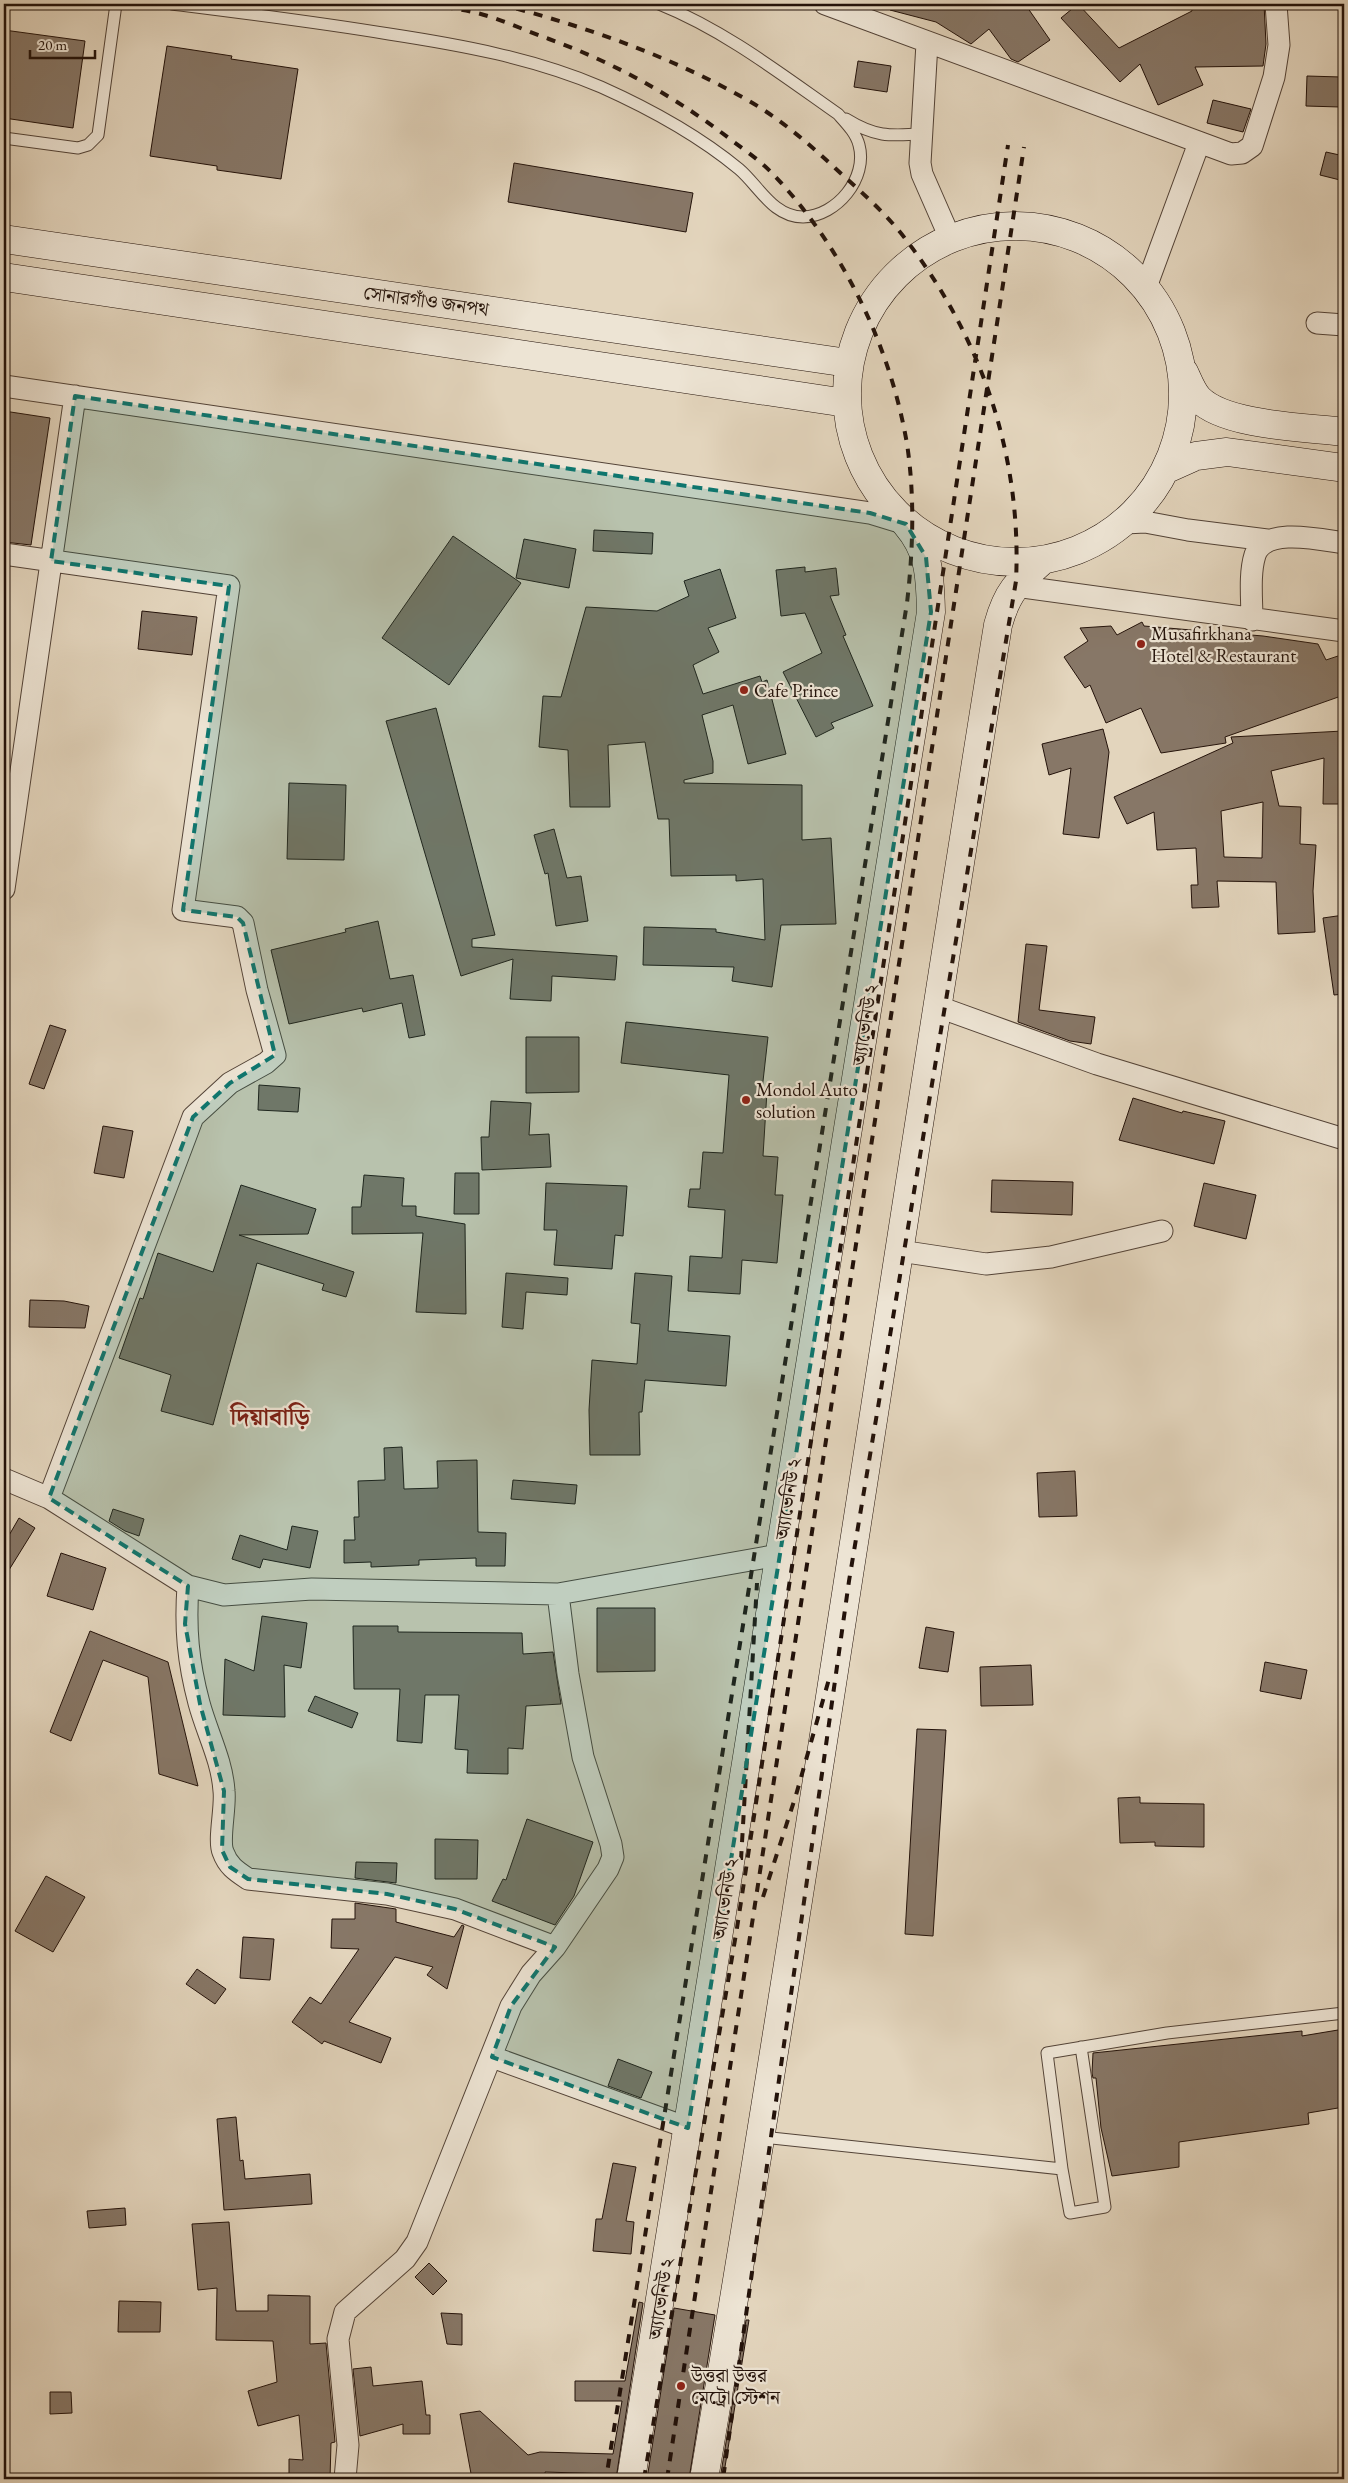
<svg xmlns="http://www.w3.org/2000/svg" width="1348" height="2483" font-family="'EB Garamond','Noto Serif Bengali',serif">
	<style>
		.building { fill: #877767; stroke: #23120a; fill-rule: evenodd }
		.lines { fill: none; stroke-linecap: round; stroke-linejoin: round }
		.lane-casing { stroke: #534337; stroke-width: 13 }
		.street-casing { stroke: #534337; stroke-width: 23 }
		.secondary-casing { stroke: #23120a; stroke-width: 29 }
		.lane { stroke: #ede4d4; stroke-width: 11 }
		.street { stroke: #ede4d4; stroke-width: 21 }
		.secondary { stroke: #ede4d4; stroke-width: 28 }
		.rail { stroke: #23120a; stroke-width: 4; stroke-dasharray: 9 9; stroke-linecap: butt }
		.marked { fill: #0f766e; fill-opacity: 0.2; stroke: #0f766e; stroke-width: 4; stroke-dasharray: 10 6; stroke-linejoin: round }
		.poi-dot { fill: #8f2418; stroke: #ede4d4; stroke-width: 2 }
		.labels { text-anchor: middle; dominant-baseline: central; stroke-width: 4.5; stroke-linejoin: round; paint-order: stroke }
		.street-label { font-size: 19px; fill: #23120a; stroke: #ede4d4 }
		.poi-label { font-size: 19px; fill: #23120a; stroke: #ede4d4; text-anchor: start }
		.district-label { font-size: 24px; font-weight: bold; fill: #7a1f14; stroke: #ede4d4 }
	</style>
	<rect width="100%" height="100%" fill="#e3d5bd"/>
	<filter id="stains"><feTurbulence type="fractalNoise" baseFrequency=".004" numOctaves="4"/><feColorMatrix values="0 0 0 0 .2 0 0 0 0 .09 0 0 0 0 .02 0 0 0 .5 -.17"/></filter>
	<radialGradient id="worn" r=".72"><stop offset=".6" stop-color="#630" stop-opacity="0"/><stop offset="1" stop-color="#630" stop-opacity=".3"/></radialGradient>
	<!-- building -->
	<path class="building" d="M890,4H1025L1050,40L1018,62L1011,59L989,29L971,44L936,22L890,10Z
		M1078,4L1119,48L1192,11L1191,4H1264L1266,44L1263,66L1195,67L1203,85L1158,105L1140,64L1120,82L1061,18Z
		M4,30L85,41L73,128L4,118Z
		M167,46L232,56L231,59L298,69L281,179L217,170V166L150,156Z
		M858,61L891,66L887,92L854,87Z
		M1307,76L1341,77L1340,107L1306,106Z
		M1213,100L1251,109L1243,132L1207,123Z
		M1326,152L1344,156V181L1320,175Z
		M514,163L693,193L686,232L508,202Z
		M4,411L50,418L31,545L4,542Z
		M594,530L653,533L652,554L593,551Z
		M453,536L521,583L449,685L382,638Z
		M524,539L576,549L569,588L516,578Z
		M805,567V572L836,568L839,595L830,596L846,635L843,636L873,706L831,723L834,728L816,737L783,672L822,653L805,613L781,616L776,570Z
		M720,569L736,618L708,628L719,652L693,665L703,694L760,676L762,682L767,680L786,754L748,764L733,705L702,715L713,761V773L684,780V783L802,785V840L831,838L836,924L781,925L772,987L732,981L734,967L643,965L644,927L716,929V932L765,940L763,879L736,881V875L671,876L669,819H658L645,742L608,745L610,807H570L568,750L539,747L543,696L561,697L586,607L657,611L689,596L684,581Z
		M142,611L197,617L192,655L138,649Z
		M1142,622L1144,626L1263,636L1318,644L1326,660L1344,654V695L1225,737L1226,743L1161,753L1141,708L1106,723L1090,685L1085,688L1064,657L1088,641L1080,628L1111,626L1117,635Z
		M436,708L495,935L472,939V947L617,956L615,980L552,976L551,1001L510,999L513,959L461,976L386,721Z
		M1103,729L1109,752L1099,838L1063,834L1071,768L1049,775L1042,744Z
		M1343,731L1344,804H1323L1324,758L1271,771L1279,806L1301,807L1300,844L1316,845L1313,891L1315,932L1278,934L1276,882L1217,881L1219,907L1192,908L1191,885H1198L1196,848L1157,850L1154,812L1127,824L1114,797L1233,743L1231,737ZM1263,802L1262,858L1224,857L1221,811Z
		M289,783L346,785L344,860L287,859Z
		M554,829L567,878L581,876L588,921L556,926L548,873L545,874L534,835Z
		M1344,915V994L1334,995L1323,918Z
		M378,921L390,979L413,975L425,1035L409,1038L402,1003L363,1012L362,1008L289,1024L271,950L346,932L345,929Z
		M1026,944L1047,946L1039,1010L1095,1017L1091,1044L1070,1041L1018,1022Z
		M626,1022L768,1037L762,1090L767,1091L763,1156L778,1157L775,1195H783L777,1263L742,1260L740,1294L688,1291L690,1256L722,1258L725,1210L688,1207L690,1189H700L703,1152L723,1153L729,1075L621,1063Z
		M50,1025L66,1030L44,1089L29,1084Z
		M526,1037H579V1092L526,1093Z
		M259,1085L300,1088L298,1112L258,1110Z
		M1133,1098L1182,1113L1183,1111L1225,1121L1214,1164L1119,1140Z
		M491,1101L531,1103L529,1135L549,1134L551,1167L482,1170L481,1137H489Z
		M103,1126L133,1131L124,1178L94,1173Z
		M455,1173H479V1214H454Z
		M364,1175L404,1178L402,1206H416V1216L465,1224L466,1314L416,1312L423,1233L352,1234V1207H361Z
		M992,1180L1073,1182L1072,1215L991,1212Z
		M546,1183L627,1186L623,1236L615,1235L612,1269L554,1265L557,1230H544Z
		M1204,1183L1256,1195L1246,1239L1194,1226Z
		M241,1185L316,1209L308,1234L239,1235L354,1272L346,1297L322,1290L324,1284L257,1263L213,1425L161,1411L171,1375L119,1358L140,1298L143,1299L158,1253L213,1272Z
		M506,1273L568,1278L567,1295L526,1292L523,1329L502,1327Z
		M635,1273L672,1276L668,1331L730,1336L726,1386L645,1380L642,1412H639L640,1455H590L589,1410L592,1360L637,1364L640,1324L631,1323Z
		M30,1300L64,1301L89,1306L85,1328L29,1327Z
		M402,1447L404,1489L438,1488L437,1461L477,1460L478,1532L506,1533L505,1566H476V1558L419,1560V1565L371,1567V1562L344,1563V1540H355L354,1517H359L358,1481L385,1480L384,1448Z
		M1075,1471L1077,1516L1039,1517L1037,1473Z
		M513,1480L577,1485L575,1504L511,1499Z
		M113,1509L144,1519L139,1536L125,1531L109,1521Z
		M19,1518L35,1528L4,1578V1544Z
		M292,1526L318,1531L310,1568L263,1559L260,1568L232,1559L240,1535L287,1550Z
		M61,1553L106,1568L93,1610L47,1596Z
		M597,1608H655V1671L597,1672Z
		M262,1616L307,1623L301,1668L284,1665L285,1717L223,1715L225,1659L254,1671Z
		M353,1626H398V1632L522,1633L523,1654L553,1652L561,1704L526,1706L523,1749L508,1748V1774L467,1773L468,1750L455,1749L459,1695H425L422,1743L397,1741L400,1689H354Z
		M926,1627L954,1632L948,1672L919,1668Z
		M90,1631L168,1662L198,1786L159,1774L148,1677L103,1660L71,1741L50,1732Z
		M1265,1662L1307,1670L1301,1699L1260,1691Z
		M1031,1665L1033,1705L981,1706L980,1667Z
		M315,1696L358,1713L352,1728L308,1711Z
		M917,1729L946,1730L933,1936L905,1934Z
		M1140,1797V1803L1204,1804V1847L1155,1846V1842L1120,1843L1118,1798Z
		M527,1819L593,1842L574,1896L555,1925L492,1901L503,1879L506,1880Z
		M435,1839L478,1840L477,1879H435Z
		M356,1862L397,1863L396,1883L355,1878Z
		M46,1876L85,1897L53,1952L15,1931Z
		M355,1903L396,1909V1922L454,1937L462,1925L464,1926L447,1989L427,1975L433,1967L395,1957L349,2022L391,2038L381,2063L324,2041L322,2044L292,2022L310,1997L321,2004L359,1949L331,1948L332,1919H355Z
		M243,1937L274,1939L270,1980L240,1978Z
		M197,1969L226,1989L215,2004L186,1984Z
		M1344,2029V2107L1308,2113L1309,2124L1179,2142V2167L1112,2176L1101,2128L1096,2078H1093L1092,2073L1093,2053L1302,2031V2036Z
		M618,2059L652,2072L641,2098L608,2086Z
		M236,2117L240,2161L243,2160L245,2179L310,2174L312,2204L224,2210L217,2119Z
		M613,2163L636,2167L626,2221L634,2222L631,2254L593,2251L596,2219H602Z
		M125,2208L126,2225L89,2228L87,2211Z
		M229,2222L236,2311H268V2295L310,2296V2344L326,2343L335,2442L331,2443L330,2479H289V2459L303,2460L299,2415L258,2426L248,2391L277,2382L273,2341L216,2340L217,2288L198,2290L192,2224Z
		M429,2263L447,2281L433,2295L415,2277Z
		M119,2301L161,2302L160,2332H118Z
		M639,2302L643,2303L616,2479H609L610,2474L545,2472L546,2479H472L460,2414L480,2411L528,2455L540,2452L613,2454L622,2401H575V2381H625Z
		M674,2308L715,2315L689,2479H647Z
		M441,2313L462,2314V2345L447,2344Z
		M746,2320H749L723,2479H720Z
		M371,2367L373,2386L422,2381L426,2415H430V2434H403V2424L360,2436L353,2369Z
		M50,2392H71L72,2413L50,2414Z"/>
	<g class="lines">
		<defs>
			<path id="lane" d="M172,4C244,13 317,22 389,34C461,45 533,58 601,87C648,108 699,136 739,169C759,186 773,217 803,217C837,216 868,178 859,145C856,133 846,123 838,114C781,74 724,30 659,4
				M846,119C875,137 889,136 922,134
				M4,138L78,148L88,145L98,135L116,4
				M762,2137L1062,2169L1047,2053L1167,2033L1344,2013
				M1062,2169L1070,2213L1105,2207L1081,2047"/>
			<path id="street" d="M825,4L1231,154L1242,153L1252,146L1274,77L1279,45L1276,4
				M927,43L920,163L922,174L950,238
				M1146,287L1199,143
				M1317,323L1344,325
				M4,386L870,513L906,524
				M1125,523L1145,522L1188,530L1267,540
				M4,554L229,586L183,910L237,917L243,923L257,990L275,1055L266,1063L230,1083L193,1117L49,1498
				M1015,586L1344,631
				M1252,620C1252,600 1249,574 1255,555C1264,526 1322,540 1344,543
				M4,889L75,396
				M936,1006L1097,1064L1344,1139
				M900,1251L986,1264L1051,1257L1162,1231
				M4,1479L49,1498L188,1586L224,1595L312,1589L558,1594L568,1674L583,1757L611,1844L613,1857L608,1869L555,1947L531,1974L511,2006L417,2242L405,2259L345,2312L338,2339L348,2445L345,2479
				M188,1586C185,1628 188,1662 199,1703C207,1733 222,1760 224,1791C226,1807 218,1840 223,1852C228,1866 236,1871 248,1879L387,1894L455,1909L555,1947
				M558,1594L779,1555
				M492,2057L688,2128"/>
			<path id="secondary" d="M847 394a168 168 0 1 1 336 0a168 168 0 1 1-336 0Z
				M4,239L848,363
				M4,277L846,403
				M1184,372C1188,380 1192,392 1199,399C1226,426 1306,427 1344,432
				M1167,469L1196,456L1227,452L1344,468
				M631,2479L931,612C930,576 930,552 906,524
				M704,2479C808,1862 898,1243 998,625C1007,592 1017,583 1042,561"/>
		</defs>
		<!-- lane casing -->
		<use href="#lane" class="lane-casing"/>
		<!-- street casing -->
		<use href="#street" class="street-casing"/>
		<!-- secondary casing -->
		<use href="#secondary" class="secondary-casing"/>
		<!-- lane -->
		<use href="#lane" class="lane"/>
		<!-- street -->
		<use href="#street" class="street"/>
		<!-- secondary -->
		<use href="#secondary" class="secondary"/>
		<!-- rail -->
		<path class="rail" d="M426,4C442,7 460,9 477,13C501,19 526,31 549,39C615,63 674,96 730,139C743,149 758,159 770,171C841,244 890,344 907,444C915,497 913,551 907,603L606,2479
			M499,4C584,26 667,55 744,98C778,117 807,142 835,168C860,191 886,213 907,241C982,339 1022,457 1016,581L849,1581L723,2479
			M741,1860L757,1583
			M763,1897L796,1795L829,1679
			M644,2479L737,1928L1008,145
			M667,2479L1024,147"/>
	</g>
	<!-- marked area -->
	<path class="marked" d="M75,396L870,513L906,524L926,557L931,612L688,2128L492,2057L511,2006L555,1947L455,1909L387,1894L248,1879L230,1867L222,1850L224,1791L200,1704L185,1624L188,1586L49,1498L193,1117L230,1083L275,1055L243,923L237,917L183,910L229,586L51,561Z"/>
	<!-- markers -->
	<g class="poi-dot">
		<circle cx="1141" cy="644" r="5"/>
		<circle cx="744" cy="690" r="5"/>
		<circle cx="746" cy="1100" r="5"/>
		<circle cx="681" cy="2386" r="5"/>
	</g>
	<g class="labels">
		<!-- street labels -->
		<g class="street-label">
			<text transform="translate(426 301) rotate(8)">সোনারগাঁও জনপথ</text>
			<text transform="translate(865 1025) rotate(-81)">অ্যাভেনিউ ২</text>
			<text transform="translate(788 1499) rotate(-81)">অ্যাভেনিউ ২</text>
			<text transform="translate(725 1899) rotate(-81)">অ্যাভেনিউ ২</text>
			<text transform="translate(661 2299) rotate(-81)">অ্যাভেনিউ ২</text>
		</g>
		<!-- poi labels -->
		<g class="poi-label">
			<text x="1151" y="633">Musafirkhana<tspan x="1151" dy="22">Hotel &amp; Restaurant</tspan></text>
			<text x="754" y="690">Cafe Prince</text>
			<text x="756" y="1089">Mondol Auto<tspan x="756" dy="22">solution</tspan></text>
			<text x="691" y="2375">উত্তরা উত্তর<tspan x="691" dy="22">মেট্রো স্টেশন</tspan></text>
		</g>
		<!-- district labels -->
		<g class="district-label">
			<text x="270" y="1416">দিয়াবাড়ি</text>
		</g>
	</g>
	<!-- margin -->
	<rect width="1348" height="2483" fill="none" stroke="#e3d5bd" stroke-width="20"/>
	<rect x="5" y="5" width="1338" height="2473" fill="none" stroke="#23120a" stroke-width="2.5"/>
	<rect x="10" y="10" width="1328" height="2463" fill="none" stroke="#23120a"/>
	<!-- scale -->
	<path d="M30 50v8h65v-8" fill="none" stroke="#23120a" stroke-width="2.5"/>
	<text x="38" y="50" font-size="15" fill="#23120a" stroke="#ede4d4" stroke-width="4" paint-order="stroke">20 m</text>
	<rect width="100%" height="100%" filter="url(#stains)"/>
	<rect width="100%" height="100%" fill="url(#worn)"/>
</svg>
